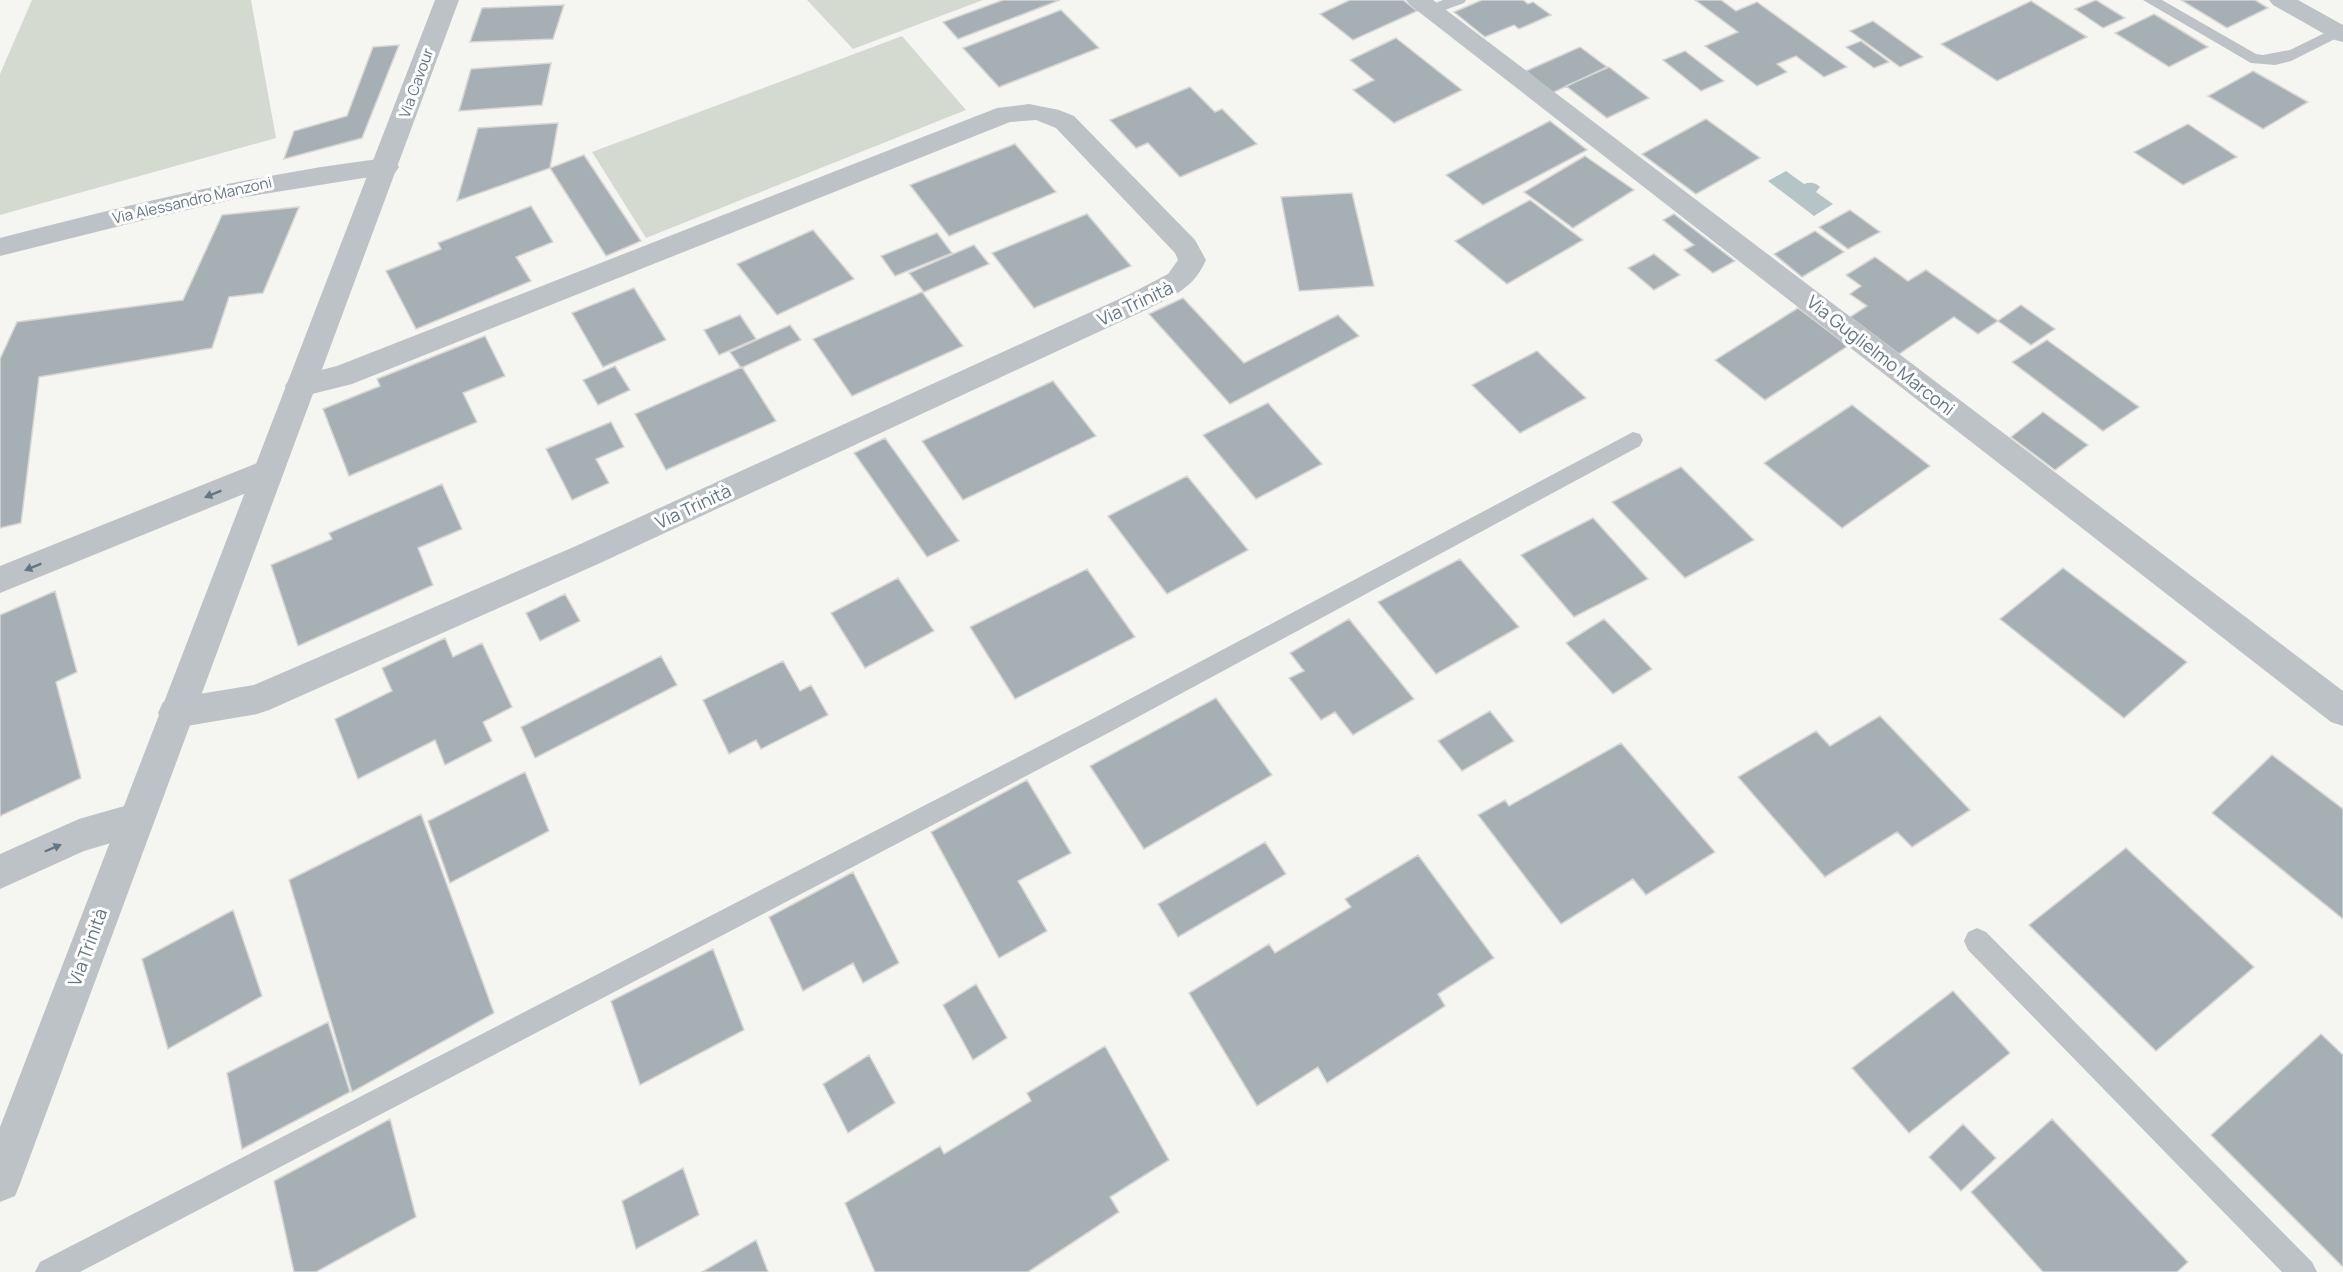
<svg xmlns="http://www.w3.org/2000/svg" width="2343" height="1272" font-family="Manrope,sans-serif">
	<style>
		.green { fill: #d5dad0 }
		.water { fill: #b5c4c7 }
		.building { fill: #a6b0b4; stroke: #d6d6d4; stroke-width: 1.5 }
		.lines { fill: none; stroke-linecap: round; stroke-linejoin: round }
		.service { fill: #bdc2c6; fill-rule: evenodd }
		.minor { fill: #bdc2c6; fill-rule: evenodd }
		.tertiary { fill: #bdc2c6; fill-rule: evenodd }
		.oneway { fill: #637783 }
		.labels { text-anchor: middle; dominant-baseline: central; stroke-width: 6; stroke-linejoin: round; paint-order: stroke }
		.far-street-label { font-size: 15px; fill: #637783; stroke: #fff }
		.street-label { font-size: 18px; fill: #637783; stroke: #fff }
	</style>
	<rect width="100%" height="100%" fill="#f5f5f1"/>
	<!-- green -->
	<path class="green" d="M32,0H251L276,138L0,215V74Z
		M807,0H983L853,49Z
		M902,36L966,110L646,238L592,152Z"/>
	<!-- water -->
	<path class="water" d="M1786,171L1804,184C1810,182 1815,182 1820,187L1816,192L1833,204L1814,216L1768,181Z"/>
	<!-- building -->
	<path class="building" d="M1003,0H1060L958,39L943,22Z
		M1350,0H1403L1417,11L1353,40L1320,14Z
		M1482,0H1523L1528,4L1533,2L1551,15L1519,29L1514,25L1485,37L1454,12Z
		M1695,0H1721L1736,11L1757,2L1847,67L1824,77L1796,56L1777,64L1787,72L1757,86L1705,46L1738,32Z
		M2096,0L2125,18L2103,28L2075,9Z
		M2181,0H2255L2268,8L2227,28Z
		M2031,1L2087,37L1997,81L1941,44Z
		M564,5L553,39L470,42L482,8Z
		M1061,10L1099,48L999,87L963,48Z
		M2154,14L2208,47L2169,67L2115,33Z
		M1873,21L1923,57L1900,67L1850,31Z
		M1396,38L1462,90L1394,123L1353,90L1374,80L1350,60Z
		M1861,41L1889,62L1874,68L1846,47Z
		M399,45L362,138L284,159L294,131L347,116L373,47Z
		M1580,47L1607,67L1552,93L1526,71Z
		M1685,51L1724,81L1701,91L1663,60Z
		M551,63L542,105L459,111L471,69Z
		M1609,67L1649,98L1607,118L1566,86Z
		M2253,71L2308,102L2263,129L2208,96Z
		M1190,87L1215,112L1222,109L1257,144L1180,177L1148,143L1136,148L1110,120Z
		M1706,119L1760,158L1696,194L1642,154Z
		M1550,121L1587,150L1483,205L1446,175Z
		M558,123L550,168L457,201L478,128Z
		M2188,124L2237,157L2183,185L2134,152Z
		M1015,144L1056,192L949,236L910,185Z
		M584,155L641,241L606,256L550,168Z
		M1585,156L1634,190L1573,228L1524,192Z
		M1352,193L1374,286L1299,291L1281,197Z
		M1530,200L1583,240L1507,284L1455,241Z
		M531,206L553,242L516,257L531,281L416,329L386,271L441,249L438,243Z
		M299,207L263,293L229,297L212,348L39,377L21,523L0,528V359L17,322L183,300L222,215Z
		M1850,210L1880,232L1848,249L1819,227Z
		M1087,214L1131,266L1034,308L992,253Z
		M1674,214L1735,261L1713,273L1684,250L1694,245L1663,220Z
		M813,230L854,279L777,315L737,264Z
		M1815,231L1844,252L1802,277L1774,254Z
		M937,233L952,253L895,276L881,256Z
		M974,245L989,264L924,292L909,273Z
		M1654,254L1680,275L1654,290L1628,268Z
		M1875,257L1908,281L1926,270L1998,321L1978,334L1954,317L1899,354L1850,317L1867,306L1850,294L1861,286L1846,275Z
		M634,288L666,340L603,367L572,313Z
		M922,292L963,346L852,396L813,339Z
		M1183,298L1244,363L1338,315L1359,336L1230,404L1149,314Z
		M2021,305L2055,329L2031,345L1998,321Z
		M1798,308L1848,346L1765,400L1715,360Z
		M740,315L756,339L719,355L704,330Z
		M790,325L801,340L741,368L730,352Z
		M485,336L505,376L463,393L477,422L349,476L323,409L380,386L377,379Z
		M2047,340L2139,407L2103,431L2012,362Z
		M1537,351L1586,398L1520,433L1472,385Z
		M615,366L630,390L598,405L583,380Z
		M742,367L776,421L666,470L635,414Z
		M1053,381L1096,436L963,500L922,441Z
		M1268,403L1322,464L1256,499L1203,435Z
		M1852,405L1930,466L1842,528L1764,463Z
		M2043,412L2088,445L2055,470L2011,437Z
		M611,422L624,447L596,459L609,483L572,500L546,449Z
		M885,438L959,541L927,557L854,453Z
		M1681,467L1754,540L1685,578L1612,502Z
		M1187,476L1248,550L1167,594L1108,516Z
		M442,484L462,529L418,548L433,585L298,646L271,565L332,539L329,533Z
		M1593,518L1648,579L1574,617L1521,555Z
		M1460,559L1519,627L1436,674L1378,602Z
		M2063,568L2187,662L2124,718L2000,619Z
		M1087,569L1135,637L1015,699L970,627Z
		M898,578L934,631L865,668L831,613Z
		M55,591L77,672L56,682L81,778L0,816V615Z
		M565,594L580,621L540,641L526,613Z
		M1349,619L1414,699L1353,735L1335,712L1321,720L1289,678L1304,671L1290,653Z
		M1604,619L1652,669L1613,694L1566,643Z
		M445,638L453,657L482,643L512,707L483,722L492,741L445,765L435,740L358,779L335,719L392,691L382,668Z
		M661,656L677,685L535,758L521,727Z
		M783,661L800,691L811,685L828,715L761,749L756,740L729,754L703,700Z
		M1216,698L1272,775L1144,849L1090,766Z
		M1490,711L1514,741L1462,771L1438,741Z
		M1880,716L1970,810L1912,847L1897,832L1825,877L1738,777L1816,731L1830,746Z
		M1621,743L1715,852L1646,895L1633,879L1561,924L1478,815L1505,800L1509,806Z
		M2272,755L2343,809V919L2212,813Z
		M525,772L549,831L450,883L428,821Z
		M1027,780L1071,853L1018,881L1047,931L999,958L931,832Z
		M421,814L494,1013L352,1092L289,880Z
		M1265,842L1286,874L1178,937L1158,904Z
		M2126,848L2254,967L2156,1051L2029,925Z
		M1418,855L1494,958L1438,994L1445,1006L1327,1083L1318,1067L1257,1106L1189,993L1269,944L1275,953L1351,907L1345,899Z
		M853,872L899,963L863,983L853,963L803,991L769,917Z
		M233,910L262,996L168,1049L142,959Z
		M713,949L744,1030L640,1085L611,1001Z
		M976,984L1007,1038L973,1060L943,1005Z
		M1953,991L2010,1053L1909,1133L1852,1068Z
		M328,1022L350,1092L242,1149L227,1073Z
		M2321,1034L2343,1055V1267L2211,1135Z
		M1105,1046L1169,1160L1110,1197L1119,1212L1028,1272H875L845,1203L940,1146L944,1154L1031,1101L1027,1093Z
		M869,1055L895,1103L848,1133L823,1084Z
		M390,1119L416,1217L316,1272H294L274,1181Z
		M2052,1119L2188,1262L2177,1272H2043L1971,1192Z
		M1963,1124L1996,1158L1961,1191L1929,1157Z
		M683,1168L699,1215L636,1249L622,1201Z
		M756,1240L768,1272H702Z"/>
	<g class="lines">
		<!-- service -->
		<path class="service" d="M1443,0H1466L1464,3L1431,15L1423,10L1425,7Z
			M2143,0H2162L2256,54L2263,55L2290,50L2337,27L2343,28V35L2291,61L2275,65L2251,63Z
			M1633,432L1640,434L1643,440L1640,446L1110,732L80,1272H35L40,1262L1094,718Z
			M1977,928L1986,932L2312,1262L2317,1272H2282L1968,950L1964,941L1968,932Z"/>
		<!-- minor -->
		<path class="minor" d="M1406,0H1433L2343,691V726L2331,722L1410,5Z
			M2269,0H2298L2343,25V42L2335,40L2273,5Z
			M1029,104L1059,110L1074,116L1195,240L1206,260C1194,288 1173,296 1148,309L598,564L269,710L257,714L175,728L163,724L158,713L163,702L175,698L254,685L576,546L1128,295L1168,274L1178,260L1175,253L1056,128L1036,120L1010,122L352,384L300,397L290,394L285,386L290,378L337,366L997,108Z
			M386,158L395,161L399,167L395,173L239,198L144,220L0,256V238C128,205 255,174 386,158Z
			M267,459L278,462L282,471L278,480L0,593V566Z
			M135,803L148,808L153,820L148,832L84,851L0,889V854L79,819Z"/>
		<!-- tertiary -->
		<path class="tertiary" d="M435,0H459L21,1181L15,1196L0,1202V1127Z"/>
	</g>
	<!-- one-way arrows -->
	<defs><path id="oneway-solid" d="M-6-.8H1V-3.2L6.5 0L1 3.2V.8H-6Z" transform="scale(1.5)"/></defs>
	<g class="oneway">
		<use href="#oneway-solid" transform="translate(213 494) rotate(158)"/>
		<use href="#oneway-solid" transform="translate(33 567) rotate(158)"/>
		<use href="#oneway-solid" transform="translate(53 848) rotate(-23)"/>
	</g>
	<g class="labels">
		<!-- far-street labels -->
		<g class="far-street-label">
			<text transform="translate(416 83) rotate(-70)">Via Cavour</text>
			<text transform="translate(192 200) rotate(-13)">Via Alessandro Manzoni</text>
		</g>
		<!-- street labels -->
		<g class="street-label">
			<text transform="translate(1135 303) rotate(-25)">Via Trinità</text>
			<text transform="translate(1881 355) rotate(38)">Via Guglielmo Marconi</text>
			<text transform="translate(693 506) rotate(-25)">Via Trinità</text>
			<text transform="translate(87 947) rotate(-70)">Via Trinità</text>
		</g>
	</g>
</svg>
